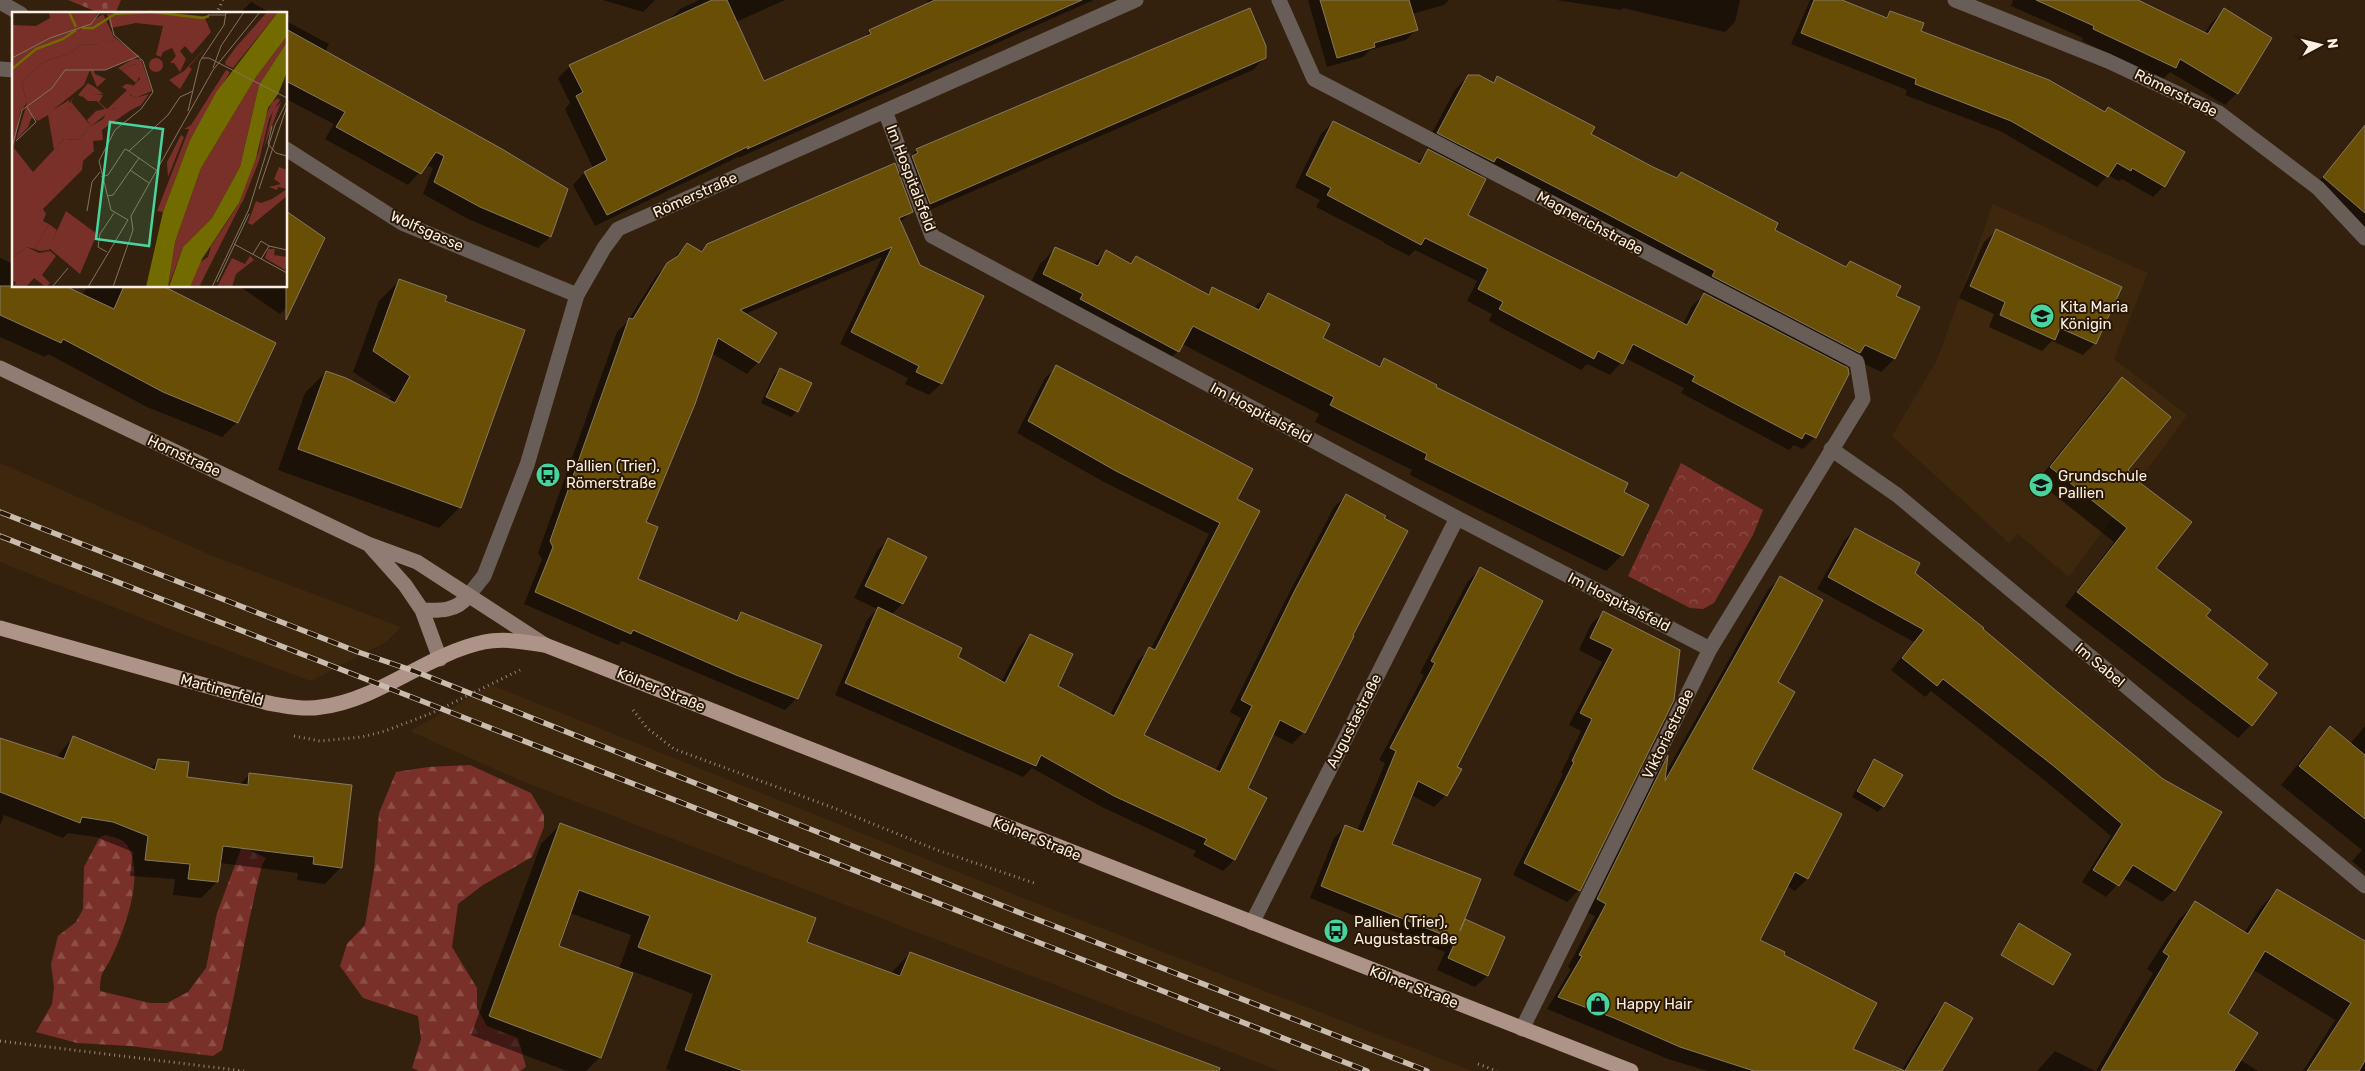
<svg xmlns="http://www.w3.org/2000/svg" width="2365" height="1071" font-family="Rubik,sans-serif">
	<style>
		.built { fill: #3d270d }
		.forest { fill: url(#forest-firs) }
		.cemetery { fill: url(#cemetery-stones) }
		.park { fill: url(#park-crowns) }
		.shadow { fill: #0007; fill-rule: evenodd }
		.building { fill: #694f05; stroke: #86795f }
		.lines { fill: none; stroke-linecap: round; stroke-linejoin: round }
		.path { stroke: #978879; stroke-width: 3; stroke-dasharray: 1 4; stroke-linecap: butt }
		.lane { stroke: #695d57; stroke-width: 15 }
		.street { stroke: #695d57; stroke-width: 15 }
		.secondary { stroke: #907c73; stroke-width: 15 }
		.primary { stroke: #ae9488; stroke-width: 15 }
		.rail-casing { stroke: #c9bcae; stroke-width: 5.5 }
		.rail { stroke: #291805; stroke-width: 4; stroke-dasharray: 11; stroke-linecap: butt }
		.labels { text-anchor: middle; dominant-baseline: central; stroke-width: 4; stroke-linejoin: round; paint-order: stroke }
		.street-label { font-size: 15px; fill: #fbefe3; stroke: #291805 }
		.poi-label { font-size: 15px; fill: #fbefe3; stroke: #291805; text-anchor: start }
		.inset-river { fill: none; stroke: #726b00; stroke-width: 2.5 }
		.inset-road { fill: none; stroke: #837363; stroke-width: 1 }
		.view { fill: #48d49d; fill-opacity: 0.15; stroke: #48d49d; stroke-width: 2.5 }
		.inset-edge { fill: none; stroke: #fbefe3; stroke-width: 2.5 }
	</style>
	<defs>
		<pattern id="forest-firs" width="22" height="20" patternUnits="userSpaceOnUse" patternTransform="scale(1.25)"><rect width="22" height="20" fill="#783028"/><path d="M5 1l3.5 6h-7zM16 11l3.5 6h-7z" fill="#8c4e47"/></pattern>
		<pattern id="cemetery-stones" width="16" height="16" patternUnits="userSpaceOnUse" patternTransform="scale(1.25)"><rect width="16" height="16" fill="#783028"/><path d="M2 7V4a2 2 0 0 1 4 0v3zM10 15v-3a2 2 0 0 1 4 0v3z" fill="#8c4e47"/></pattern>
		<pattern id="park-crowns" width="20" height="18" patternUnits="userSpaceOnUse" patternTransform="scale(1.25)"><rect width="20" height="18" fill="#783028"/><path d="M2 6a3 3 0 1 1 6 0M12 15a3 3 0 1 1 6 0" fill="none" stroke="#8c4e47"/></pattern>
	</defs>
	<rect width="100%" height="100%" fill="#33210e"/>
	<!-- built -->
	<path class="built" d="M1993,204L2148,273L2114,359L2187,415L2069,577L2018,534L2009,543L1892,436L1937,360Z
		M0,463L213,556L401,627L386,642L311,681L169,629L0,562Z
		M492,685L1018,896L1473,1071H1280L519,780L410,731Z"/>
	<!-- forest -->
	<path class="forest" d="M470,765L531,793L544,815V827L532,857L483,885L458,904L452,947L477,988V1008L487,1026L518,1038L526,1067L520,1071H419L412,1068L421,1039L418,1016L363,998L340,966L347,944L365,925L374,870L379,813L396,772L428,767Z
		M106,835C111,837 120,838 124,842C148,866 125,930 112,956C104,973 100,970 100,991L150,1003H167L188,992L206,968L217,913L241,849H247L266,858L262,865C246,926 237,989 222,1050L213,1056L130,1046L77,1043L36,1032L52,1004L54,987L51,964L58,936L76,922L83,909L84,867L100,837Z"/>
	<!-- cemetery -->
	<path class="cemetery" d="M68,0H121L115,14H102Z"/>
	<!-- park -->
	<path class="park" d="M1681,463L1763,510L1753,535L1714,603L1703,609L1690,608L1628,576Z"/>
	<!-- shadow -->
	<path class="shadow" d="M603,0H655L643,12Z
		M699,0H785L736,22L763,83L863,39L870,31L929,4L927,0H1094L738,158L740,156L595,226L573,185L584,173L593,168L565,109L570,103L558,78L570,66L669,20L680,9Z
		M1308,0H1449L1444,5L1412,14L1416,30L1406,40L1370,50L1363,57L1327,67Z
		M1556,0H1740L1735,22L1725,32L1623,8L1621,10Z
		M1810,0H1839L1884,18L1891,12L1919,32L2104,113L2108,108L2164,186L2153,197L2122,179L2119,181L2108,175L2097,187L2000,131L1905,95L1907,90L1791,44Z
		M2013,0H2136L2204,34L2212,22L2224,10L2237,93L2225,105L2170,72L2163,79L2082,41L2083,38L2011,6Z
		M251,2L273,14H239Z
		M286,21L329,44L325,52L550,237L538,248L468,219L423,194L433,168L426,165L408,185L325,139L334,124L286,99Z
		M1265,57L1253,70L918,215L905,162L917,150Z
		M1468,76L1492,83L1498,78L1590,135L1844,268L1850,262L1895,297L1894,359L1881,372L1853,358L1844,367L1848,374L1815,437L1803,449L1794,445L1789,450L1681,393L1684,388L1625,358L1610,375L1587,364L1581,370L1489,321L1492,314L1467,301L1477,281L1415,250L1409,256L1384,243V242L1316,207L1320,200L1295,187L1321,134L1333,122L1417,163L1430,149L1425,146L1455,90ZM1485,171L1703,284L1700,290L1706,293L1692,306L1683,324L1466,216L1478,177Z
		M2350,145L2365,156V233L2314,187Z
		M911,211L900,223L941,384L929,395L905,384L908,378L840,344L882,257L745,314L758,362L747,374L711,353L644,522L636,580L734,621L741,613L797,698L785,710L622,641L618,645L524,604L542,559L538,553L617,332L628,321L656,276L676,256L687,244L701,252L708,245Z
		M1996,231L2095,343L2083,355L2052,341L2042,351L1989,327L1994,314L1959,298L1984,242Z
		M1056,248L1093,265L1106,252L1130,264L1136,258L1206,295L1213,289L1253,309L1268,294L1322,339L1377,367L1385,360L1622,492V555L1606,571L1410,475L1412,470L1315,422L1319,414L1182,344L1178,351L1162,367L1027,290L1040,264Z
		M0,258L14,264V286L82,295L88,286H160L237,422L222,437L147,407L48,354L45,357L0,337Z
		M400,280L443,302L460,507L439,528L278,470L305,393L326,372L389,401L391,397L353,372L379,301Z
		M239,286H286L295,299L280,314Z
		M1057,367L1236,500L1142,735L1215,772L1241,718L1230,712L1284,603L1334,507L1346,496L1351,635L1304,732L1292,744L1272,734L1246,788L1234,860L1223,871L1193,856L1196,851L1102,807L1032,768L1023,777L835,695L867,620L877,609L854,598L877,551L889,539L926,557L902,604L891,615L956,657L1001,682L1019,647L1030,635L1056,686L1110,715L1138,660L1151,649L1209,534L1104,482L1017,433L1045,378Z
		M780,370L797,411L791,417L761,403L774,375Z
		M2122,379L2126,470L2154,569L2204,617L2255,678L2251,725L2238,738L2065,606L2114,542L2037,481L2108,392Z
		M1855,529L1982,628L2174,890L2162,902L2123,878L2106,897L2082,882L2111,836L2043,779L1931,691L1925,697L1891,670L1914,642L1817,589L1844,541Z
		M1480,569L1456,767L1446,795L1434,807L1411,795L1390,844L1461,925L1465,921L1504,937L1487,976L1475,987L1437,970L1445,952L1310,898L1334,838L1346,826L1357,831L1385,763L1379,760L1424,675L1420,673L1468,581Z
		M1780,578L1776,683L1750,769L1840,815L1807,879L1795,891L1787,886L1759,941L1782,956L1851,1049L1902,1070L1934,1016L1946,1004L1941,1071H1707L1668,1059L1547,1009L1571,969L1568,967L1595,916L1585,912L1656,768L1667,758L1665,774L1768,590Z
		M1603,613L1678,651L1579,890L1567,902L1513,875L1563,774L1561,773L1581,731L1569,725L1602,662L1579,650L1591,624Z
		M2365,726V872L2352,861L2362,850L2281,785L2312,747L2330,728L2350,744Z
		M73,737L150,769L159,761L186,778L239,785L250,774L341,867L325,884L297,880L298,873L220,863L217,882L201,898L173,895L175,879L130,876L133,852L96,837L68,833L63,838L4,815L0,826V739L56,758Z
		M1874,760L1883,806L1878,812L1852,797L1869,766Z
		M561,824L805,943L890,974L910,953L1224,1071H671L666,1069L693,994L632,971L600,1057L586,1071H567L471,1035L541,844ZM570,913L631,935L619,969L558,946Z
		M2277,890L2365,942V1071H2303L2335,1020L2252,969L2226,1013L2240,1060L2258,1071H2096L2153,973L2147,969L2179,919L2196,903L2244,933L2261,907Z
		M2055,1051L2095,1071H2037Z"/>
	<!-- building -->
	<path class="building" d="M712,0H727L764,81L871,34L869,30L935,0H1082L747,149L749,146L607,215L584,172L607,160L576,96L583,92L569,65Z
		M1320,0H1409L1418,30L1374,43L1375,47L1337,58Z
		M1814,0H1842L1887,18L1890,11L1924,23L1921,31L2049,80L2105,112L2108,107L2185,152L2165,187L2132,168L2131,171L2117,163L2108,177L2011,121L1915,84L1916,79L1801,33Z
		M2036,0H2138L2208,34L2224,8L2272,38L2238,94L2180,59L2176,68L2093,29L2094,26Z
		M1250,8L1266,46V58L930,204L912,156L918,153L916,149Z
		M286,29L502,149L568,189L551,237L480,207L434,182L444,156L436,152L421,174L336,127L345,112L286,81Z
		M1468,75H1479L1494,83L1497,76L1595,127L1591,134L1653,167L1677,178L1681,172L1778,223L1775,230L1846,267L1850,261L1901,286L1896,296L1920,307L1895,359L1865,345L1860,353L1712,276L1715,271L1588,204L1497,157L1494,162L1437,133Z
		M1333,121L1420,164L1428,149L1486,179L1468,215L1687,325L1704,293L1848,368L1849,374L1816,438L1805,433L1802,439L1692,381L1695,376L1633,344L1623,364L1598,351L1594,359L1499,309L1503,302L1478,289L1488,269L1425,238L1421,245L1327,195L1331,188L1306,175Z
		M2365,125V213L2323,177Z
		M895,163L913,212L899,218L920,265L984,296L942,384L916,372L919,366L851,332L892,247L740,310L777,333L759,363L718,338L695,404L646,522L658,527L638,579L737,621L741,612L822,645L798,699L736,675L633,630L631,634L535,592L553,547L550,541L629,318L633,319L667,263L678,256L687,243L702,252L707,244Z
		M286,211L325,238L286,320Z
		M1996,229L2122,287L2096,344L2060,328L2055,340L2000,315L2005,302L1970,286Z
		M1055,247L1098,266L1106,250L1131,264L1136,256L1209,295L1212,287L1259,310L1268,293L1330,324L1323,338L1380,367L1384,358L1437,385L1436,387L1628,483L1624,492L1649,505L1623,556L1425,459L1427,454L1330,405L1334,397L1193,326L1179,352L1080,299L1083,294L1043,274Z
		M399,279L447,296L445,301L525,330L461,508L298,449L326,371L346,378L395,403L410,376L373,351Z
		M0,286H65L114,309L124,286H163L276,343L238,423L163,392L63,339L61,343L0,315Z
		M1056,365L1253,469L1237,499L1260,511L1144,735L1220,772L1252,706L1241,700L1295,590L1346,494L1386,516L1384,518L1408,531L1353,635L1354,636L1305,733L1280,720L1248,788L1267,798L1235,860L1204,844L1207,839L1114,796L1041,755L1036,766L845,683L878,607L962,648L958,657L1005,683L1030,634L1073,654L1058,686L1114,716L1149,647L1155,650L1220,523L1116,471L1028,421Z
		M780,368L812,383L798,412L766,397Z
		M2122,377L2171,417L2128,470L2132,474L2131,476L2192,522L2156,568L2211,610L2206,616L2268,664L2257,678L2277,693L2252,726L2077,592L2127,528L2050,467Z
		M1855,528L1920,563L1915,573L1984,628L1983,629L2054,689L2163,779L2222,812L2175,891L2133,865L2119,886L2093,870L2122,824L2055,767L1943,679L1937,686L1902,658L1924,630L1828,577Z
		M888,538L927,557L903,604L865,586Z
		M1480,567L1543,601L1457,767L1462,769L1447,796L1418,781L1392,844L1481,879L1460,931L1465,919L1505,937L1488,976L1448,958L1456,940L1321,886L1345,825L1363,832L1396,751L1390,748L1435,663L1431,661Z
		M1780,576L1823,600L1778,682L1795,692L1752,769L1842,814L1808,879L1795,872L1760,940L1785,952L1784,955L1877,1003L1853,1049L1905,1071H1754L1680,1047L1614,1018L1558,997L1582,956L1579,955L1606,904L1597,899L1668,755L1665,781Z
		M1603,611L1680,650L1674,700L1580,891L1524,863L1574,762L1572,761L1592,719L1580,713L1613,649L1590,638Z
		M2330,726L2365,755V819L2299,766Z
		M73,736L155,770L158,759L189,762L187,777L248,785L249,773L352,785L342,868L313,864L314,857L223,846L218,882L188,879L190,864L145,860L148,836L113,822L82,817L80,823L0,792V738L64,759Z
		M1874,759L1903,775L1884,807L1857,791Z
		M560,823L816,918L807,942L900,976L910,952L1220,1068L1219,1071H743L685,1050L712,975L638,947L650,916L579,890L559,946L633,973L601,1058L489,1016Z
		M2277,889L2365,941V1061L2359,1071H2307L2351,1003L2265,951L2228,1013L2258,1033L2234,1071H2101L2169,956L2163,952L2195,901L2248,934Z
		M2019,923L2071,954L2053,985L2001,955Z
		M1945,1002L1973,1018L1942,1071H1905Z"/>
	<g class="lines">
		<!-- path -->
		<path class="path" d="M216,14L223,0
			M633,710L647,728L674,749L834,808L937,850L1037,884
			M294,736L320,741L362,737L385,731L432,713L520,670
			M0,1041L244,1071
			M1478,1064L1497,1071"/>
		<!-- lane -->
		<path class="lane" d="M0,2L21,14"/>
		<!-- street -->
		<path class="street" d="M1279,0L1314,79L1857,362L1863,399L1710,649L1522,1029
			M1955,0L2108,61L2219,113L2318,188L2365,238
			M0,69L14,70
			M885,111L932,236L1457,518L1710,649
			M286,149L402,223L577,295
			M1831,449L1897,495L2365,886
			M468,596L484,576L527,465L577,295L604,248L618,229L1136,0
			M1252,923L1457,518"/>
		<!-- secondary -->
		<path class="secondary" d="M0,368L368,544L417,562L545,645
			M371,547L405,585L422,610L440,659
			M422,610C440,611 457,611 468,596"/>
		<!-- primary -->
		<path class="primary" d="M0,628L268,703C285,706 304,710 321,707C379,700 427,654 484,642C503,638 525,642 545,645L1631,1071"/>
		<defs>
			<path id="rail" d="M0,512L358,652L414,671L1018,912L1427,1071
				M0,536L1367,1071"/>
		</defs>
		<!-- rail casing -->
		<use href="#rail" class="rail-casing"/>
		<!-- rail -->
		<use href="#rail" class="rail"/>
	</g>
	<!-- icons -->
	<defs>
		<symbol id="school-disc" viewBox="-11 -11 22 22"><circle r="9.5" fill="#48d49d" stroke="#291805"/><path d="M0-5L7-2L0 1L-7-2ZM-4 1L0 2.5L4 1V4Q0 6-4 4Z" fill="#111"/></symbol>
		<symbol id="bus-disc" viewBox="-11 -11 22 22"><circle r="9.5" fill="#48d49d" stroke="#291805"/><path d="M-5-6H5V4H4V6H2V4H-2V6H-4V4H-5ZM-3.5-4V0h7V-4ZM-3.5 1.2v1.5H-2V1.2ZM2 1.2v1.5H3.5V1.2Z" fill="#111"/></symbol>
		<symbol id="shop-disc" viewBox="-11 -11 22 22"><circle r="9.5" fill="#48d49d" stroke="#291805"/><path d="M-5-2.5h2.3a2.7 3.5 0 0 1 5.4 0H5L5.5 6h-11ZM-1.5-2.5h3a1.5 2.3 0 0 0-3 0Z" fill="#111"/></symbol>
	</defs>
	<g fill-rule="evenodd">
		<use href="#school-disc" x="2028" y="302" width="28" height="28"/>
		<use href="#bus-disc" x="534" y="461" width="28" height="28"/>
		<use href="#school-disc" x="2027" y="471" width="28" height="28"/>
		<use href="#bus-disc" x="1322" y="917" width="28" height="28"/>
		<use href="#shop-disc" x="1584" y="990" width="28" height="28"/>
	</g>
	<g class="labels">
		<!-- street labels -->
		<g class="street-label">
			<text transform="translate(2176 93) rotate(26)">Römerstraße</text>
			<text transform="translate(911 178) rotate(69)">Im Hospitalsfeld</text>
			<text transform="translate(695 195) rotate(-24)">Römerstraße</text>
			<text transform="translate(1590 223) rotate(28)">Magnerichstraße</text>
			<text transform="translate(427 231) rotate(24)">Wolfsgasse</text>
			<text transform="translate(1261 413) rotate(28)">Im Hospitalsfeld</text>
			<text transform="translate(184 456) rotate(25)">Hornstraße</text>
			<text transform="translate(1619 602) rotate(27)">Im Hospitalsfeld</text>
			<text transform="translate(2100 665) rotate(40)">Im Sabel</text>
			<text transform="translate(222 690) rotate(15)">Martinerfeld</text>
			<text transform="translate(661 690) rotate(22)">Kölner Straße</text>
			<text transform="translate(1354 721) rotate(-63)">Augustastraße</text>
			<text transform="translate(1668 734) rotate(-64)">Viktoriastraße</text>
			<text transform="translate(1037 839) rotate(22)">Kölner Straße</text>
			<text transform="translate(1414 987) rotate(21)">Kölner Straße</text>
		</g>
		<!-- poi labels -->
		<g class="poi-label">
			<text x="2060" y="307">Kita Maria<tspan x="2060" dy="17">Königin</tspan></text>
			<text x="566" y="466">Pallien (Trier),<tspan x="566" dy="17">Römerstraße</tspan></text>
			<text x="2058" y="476">Grundschule<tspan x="2058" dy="17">Pallien</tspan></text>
			<text x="1354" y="922">Pallien (Trier),<tspan x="1354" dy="17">Augustastraße</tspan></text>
			<text x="1616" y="1004">Happy Hair</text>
		</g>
	</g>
	<!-- overview -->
	<g transform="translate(12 12)">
		<rect width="275" height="275" fill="#33210e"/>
		<path d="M255,0H266L221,56L214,53L213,50L224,35ZM102,25L127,44L93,58H82L83,62L94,67L85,75L78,58L72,73L41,98L57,88V95L70,108L75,118L66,128L52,127L42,138L36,103L26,109L20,105L16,115L4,128L15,91L10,72L16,63L33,49L56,42L71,32L84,33L89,27L100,31ZM137 53a7 7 0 1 1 14 0a7 7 0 1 1-14 0ZM123,52L130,59L124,71L109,58ZM214,58L218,60L178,128L151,200L145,199L177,117H172L179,113ZM114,72L121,73L118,83L123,86L137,82L129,93L119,98L102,96L79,114L75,108L84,99L93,97L85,89H76L71,85L73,79L79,77L83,82L91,83L87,90L95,97L115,78L110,75ZM266,86L268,88L263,96L269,90L252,135L261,99L257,107L247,149L231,189L247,138L252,108L260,90ZM267,155L275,158V177L266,175L265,178L257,175L269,172L262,167ZM226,194H228L187,275H178L187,251L196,245L199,234ZM256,237H263L262,243L275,245L273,258L253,246ZM238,244L242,248L224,262L220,275H205L220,246L233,252Z" fill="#783028"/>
		<path d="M37,0H86L83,7L91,2L102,25L100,31L89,28L84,33L71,32L56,42L33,49L16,63L10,72L15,91L8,100L2,136L21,160L52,127L66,128L75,118L56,93L62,84L59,90L79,114L91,107L96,98L109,95L119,98L90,118L91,128L81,129L82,139L71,149L70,158L31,197L34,202L31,209L37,212L22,237L15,235L0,246V13L24,14L38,6ZM146,0L192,4L199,20L180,42L173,34L168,39L174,47L168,60L162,51H158L164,44L160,36L151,40L149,45L144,43L151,14L124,11L99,16L95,2ZM275,24V30L247,73L228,155L200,206L171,235L156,275L163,230L189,156L244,65ZM195,34L177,55L180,57L168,77L157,68L172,59ZM121,47H129L140,79L123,86L115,80L128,67L126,62L129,59L123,52L109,58L106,56ZM76,71L84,76L91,82H83L78,77L70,85L66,83ZM169,123L172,125L156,165L155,150ZM245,141L244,151L231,189L212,216L227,191Z" fill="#783028"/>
		<path d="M54,199L85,222L68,262L37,236Z" fill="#783028"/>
		<path d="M275,177V184L240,213L236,211L244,189L249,191L260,187Z" fill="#783028"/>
		<path d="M37,212L45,218L37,238L28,239L22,237ZM15,235L27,241L38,239L44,244L30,263L38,271L34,275L22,266L14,275H1L4,271L0,267V246Z" fill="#783028"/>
		<path d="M266,0H275V24L244,65L189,156L163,230L156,275H134L151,200L178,128L205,79ZM275,30V60L266,82L256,96L244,146L227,191L190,247L178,275H157L171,235L200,206L228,155L247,73Z" fill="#726b00"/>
		<path class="inset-river" d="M57,0L64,15M70,16H81L103,2L139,0L191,6L197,4M0,57L24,37L51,27L64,18"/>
		<path class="inset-road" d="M196,3H214M98,7L102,23L131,49L141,80L129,97L103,118L87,149L99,198L116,208M0,46L38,26L79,12L88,0M190,46H197L275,86M201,56L209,34L232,0M176,99L188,49L212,13L214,0M260,114L256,132L264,141L275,144M4,129L24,110L15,95M0,135L10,98L40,76L53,58H93L127,44M117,139L156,103L168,85L181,79M117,139L144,158M118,158L137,171M89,165L96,163L113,137L117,139M247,177L275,94M95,184L101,183L127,146M75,199L80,170L88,160M222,232L275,261M257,234L275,238M95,240L86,235L88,222L102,201M241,242L249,229L257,234L249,247M205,270L237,202M41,274L56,256M76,275L116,208M101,275L121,218L119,204L201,58L248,0M200,275L237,197L263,113L275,89"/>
		<path class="view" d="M98,110L151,117L137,234L84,227Z"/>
		<rect width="275" height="275" class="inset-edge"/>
	</g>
	<!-- north arrow -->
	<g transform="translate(2320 45) rotate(83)" stroke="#291805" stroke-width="4" paint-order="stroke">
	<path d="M0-4L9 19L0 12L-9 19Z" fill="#fbefe3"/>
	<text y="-8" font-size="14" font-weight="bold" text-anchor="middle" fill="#fbefe3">N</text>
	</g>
</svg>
